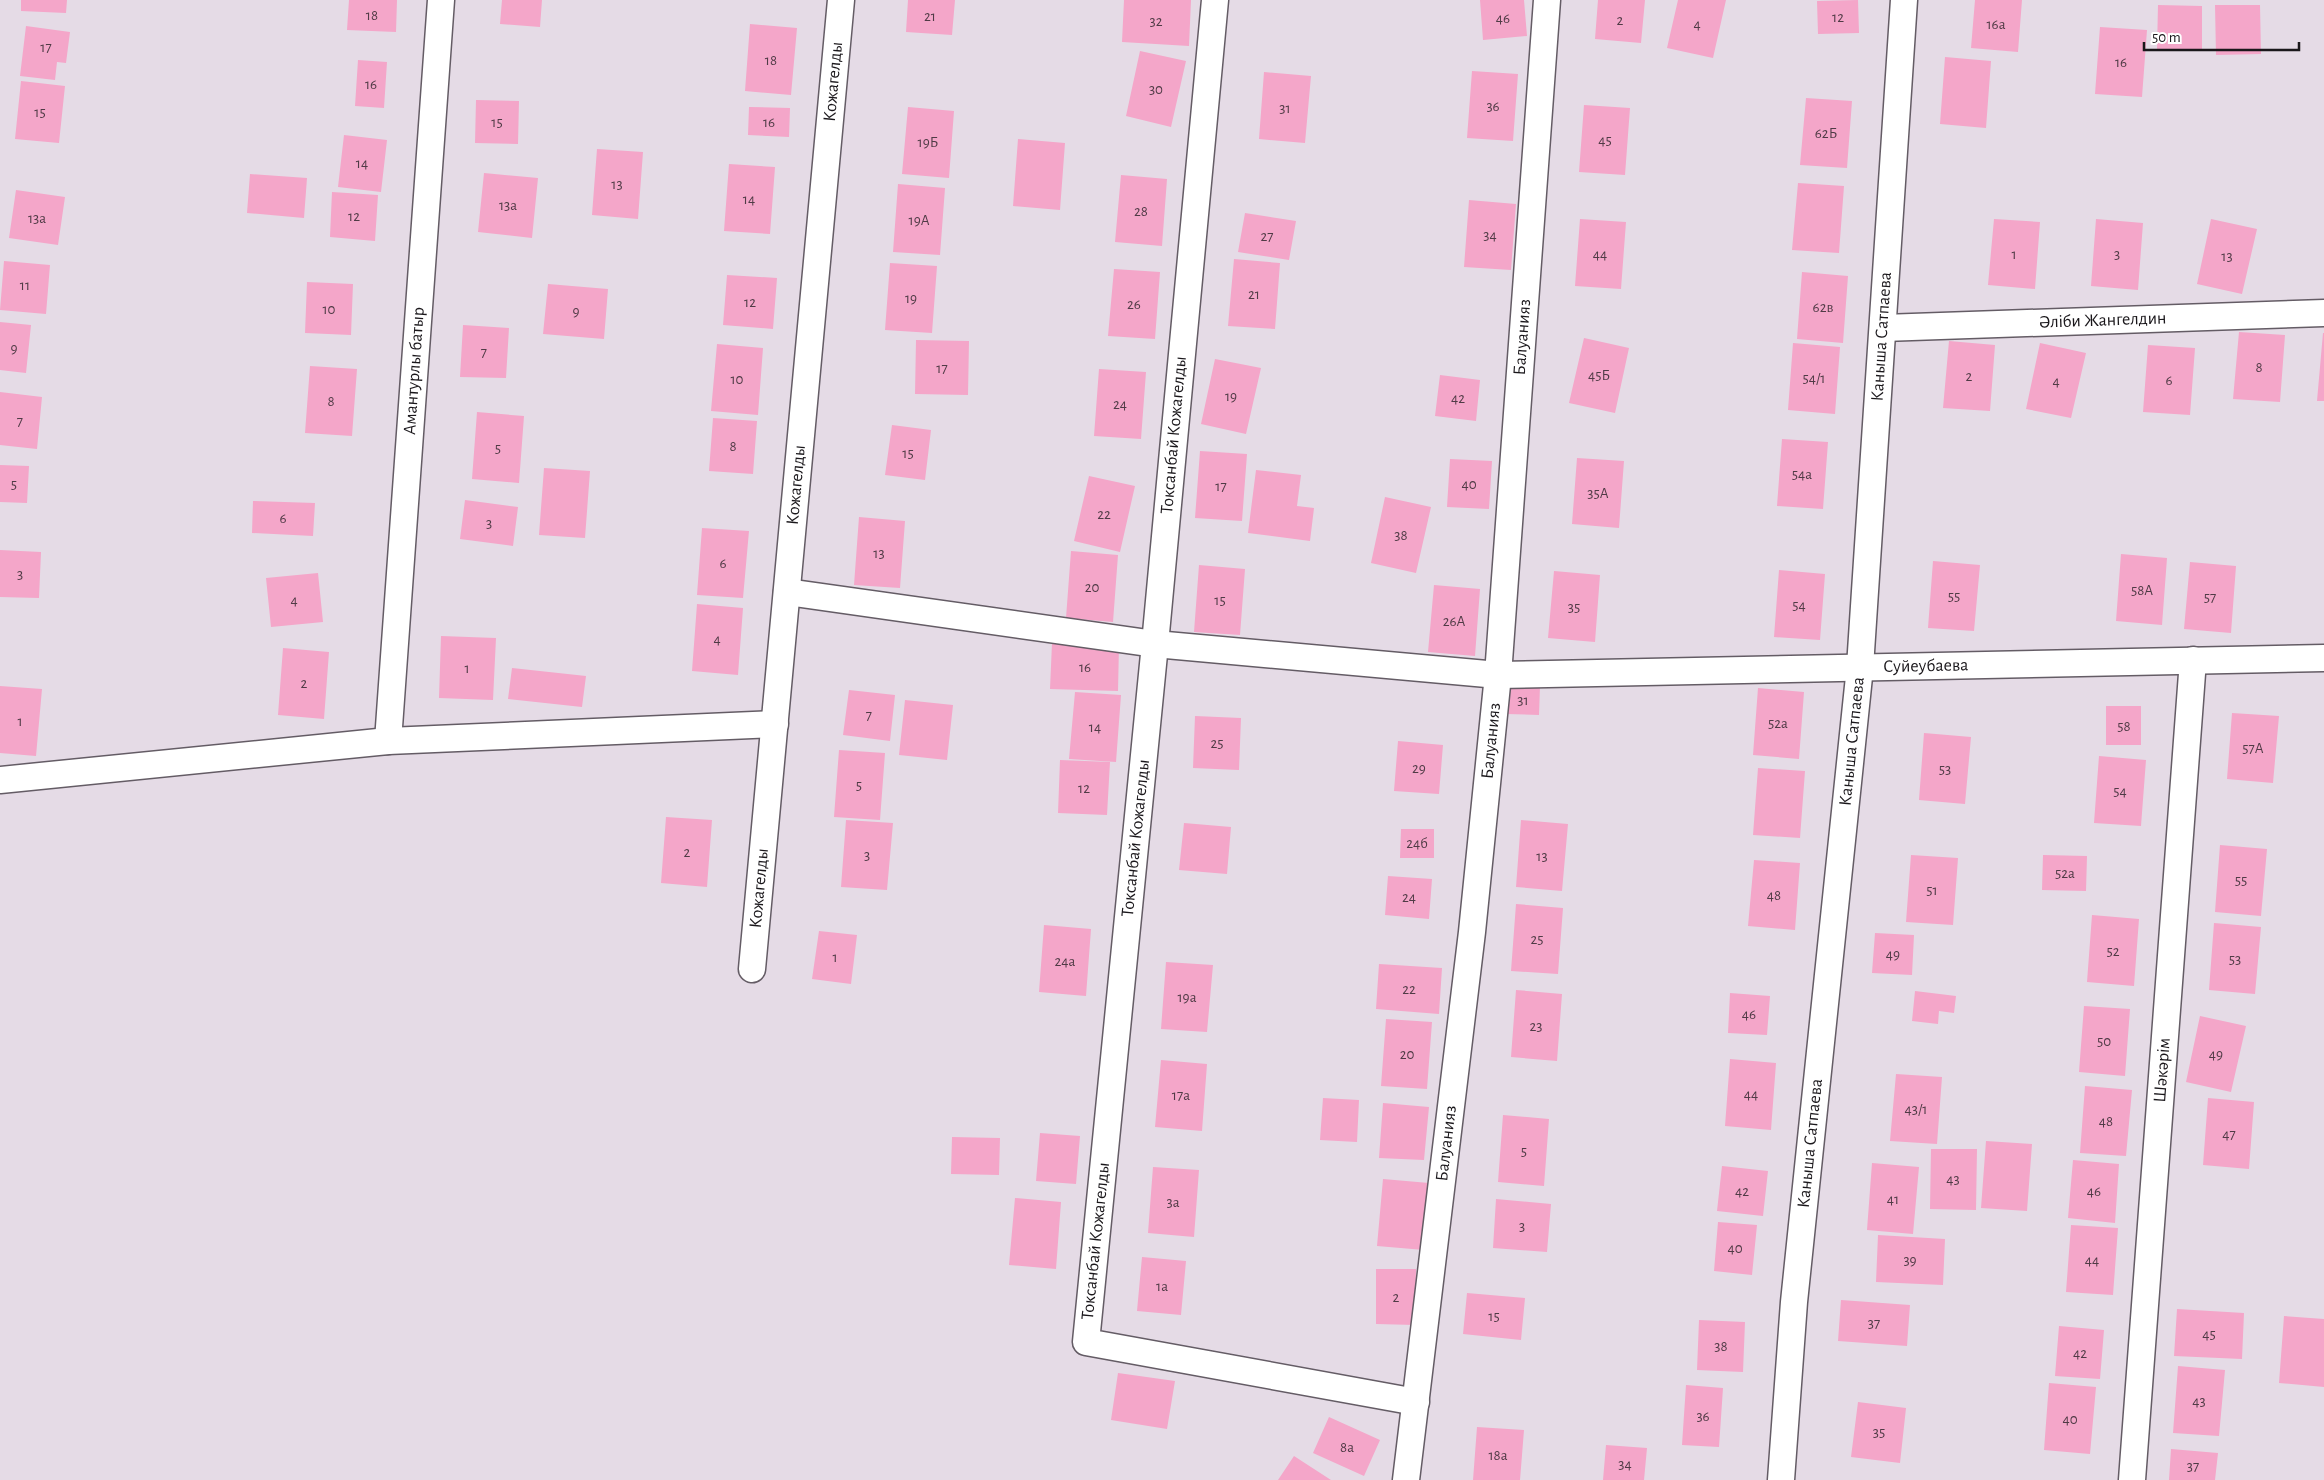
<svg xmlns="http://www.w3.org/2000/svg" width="2324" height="1480" font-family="'Alegreya Sans',sans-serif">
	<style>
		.building { fill: #f4a6c9 }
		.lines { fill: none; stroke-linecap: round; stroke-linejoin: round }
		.minor-casing { stroke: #645c65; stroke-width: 29 }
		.minor { stroke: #fff; stroke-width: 26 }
		.labels { text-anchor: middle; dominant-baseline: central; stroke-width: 5; stroke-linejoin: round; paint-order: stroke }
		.number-label { font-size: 15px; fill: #503b46 }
		.street-label { font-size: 18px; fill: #1a171b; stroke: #fff }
	</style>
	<rect width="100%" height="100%" fill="#e5dbe6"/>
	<!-- building -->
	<path class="building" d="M21,0H67L66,13L21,11Z
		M349,0H397L396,32L347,30Z
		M502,0H542L540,27L500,24Z
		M908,0H955L952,35L906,32Z
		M1124,0H1191L1189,46L1122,42Z
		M1480,0H1524L1527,36L1483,40Z
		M1598,0H1645L1641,43L1595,39Z
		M1678,0H1726L1713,58L1667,48Z
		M1858,0L1859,33L1818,34L1817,1Z
		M1975,0H2022L2018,52L1971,48Z
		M2158,5L2202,6V51L2157,50Z
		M2215,5H2260L2261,54L2216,55Z
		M750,24L797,28L791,95L745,91Z
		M26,26L70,32L66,63L57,62L55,80L20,76Z
		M2100,27L2147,30L2142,97L2095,94Z
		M1140,51L1186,61L1171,127L1126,116Z
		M1945,57L1991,61L1986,128L1940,124Z
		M358,60L387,62L384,108L355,106Z
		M1472,71L1518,74L1513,141L1467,138Z
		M1264,72L1311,76L1305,143L1259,139Z
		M21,81L65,86L59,143L15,139Z
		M1806,98L1852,101L1847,168L1800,165Z
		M476,100L519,101L518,144L475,143Z
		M1584,105L1630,108L1625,175L1579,172Z
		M749,107L790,108L789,137L748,135Z
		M908,107L954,111L949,178L902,174Z
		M344,135L387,140L381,192L338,187Z
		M1018,139L1065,143L1060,210L1013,206Z
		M597,149L643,152L638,219L592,215Z
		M729,164L775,167L770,234L724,231Z
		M484,173L538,178L532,238L478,232Z
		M250,174L307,178L304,218L247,213Z
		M1121,175L1167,179L1162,246L1115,242Z
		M1798,183L1844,186L1839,253L1792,250Z
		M898,184L945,188L940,255L893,252Z
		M16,190L65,197L58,245L9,238Z
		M332,192L378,195L375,241L330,237Z
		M1469,200L1516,204L1511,270L1464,267Z
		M1245,213L1296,221L1289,260L1238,252Z
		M1580,219L1626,222L1621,289L1575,286Z
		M1994,219L2040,222L2035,289L1988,285Z
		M2096,219L2143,223L2138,290L2091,286Z
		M2211,219L2257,229L2242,294L2197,284Z
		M1234,259L1280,263L1275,329L1228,326Z
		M4,261L50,265L46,314L0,310Z
		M890,263L937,266L932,333L885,330Z
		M1114,269L1160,272L1155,339L1108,336Z
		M1802,272L1848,276L1843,343L1797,339Z
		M727,275L777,278L773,329L723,325Z
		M307,282L353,284L351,335L305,333Z
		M548,284L608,289L604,339L543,334Z
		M0,322L31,325L26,373L0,370Z
		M463,325L509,328L506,378L460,377Z
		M2239,332L2285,335L2280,402L2233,399Z
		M2323,333H2324V401H2317Z
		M1584,338L1629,348L1615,413L1569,403Z
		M916,340L969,341L968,395L915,394Z
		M1949,341L1995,345L1990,411L1943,408Z
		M1793,343L1840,347L1835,414L1788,410Z
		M2040,343L2086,353L2071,418L2026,409Z
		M717,344L763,348L758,415L711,411Z
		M2148,345L2195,348L2190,415L2143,412Z
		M1215,359L1261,368L1246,434L1201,424Z
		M310,366L357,369L352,436L305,433Z
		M1099,369L1146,372L1141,439L1094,436Z
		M1440,375L1480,380L1476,421L1435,416Z
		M0,392L42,397L37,449L0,445Z
		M477,412L524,416L519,483L472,479Z
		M713,418L757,421L753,474L709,471Z
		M892,425L931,430L925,480L885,475Z
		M1782,439L1828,442L1823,509L1777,506Z
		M1200,451L1247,454L1242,521L1195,518Z
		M1577,458L1624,461L1619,528L1572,524Z
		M1450,459L1492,461L1489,509L1447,507Z
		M0,465L29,466L27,503L0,502Z
		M544,468L590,471L585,538L539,535Z
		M1256,470L1301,475L1297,506L1314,508L1310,541L1248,533Z
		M1089,476L1135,486L1120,552L1074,541Z
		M1385,497L1431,507L1416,573L1371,563Z
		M465,500L518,507L513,546L460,539Z
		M253,501L315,503L313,536L252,533Z
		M859,517L905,521L900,588L854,585Z
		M702,528L749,531L743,598L697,595Z
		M0,550L41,552L39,598L0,597Z
		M1071,551L1118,555L1113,622L1066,618Z
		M2121,554L2167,558L2162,625L2116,621Z
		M1933,561L1980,565L1974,631L1928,628Z
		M2190,562L2236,566L2231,633L2184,629Z
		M1199,565L1245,569L1240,635L1194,632Z
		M1779,570L1825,574L1820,640L1774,637Z
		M1554,571L1600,575L1595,642L1548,638Z
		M318,573L323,622L271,627L266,578Z
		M1434,585L1480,589L1475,656L1428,652Z
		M697,604L743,608L738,675L692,671Z
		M441,636L496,638L493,700L439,698Z
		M1052,643L1119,645L1118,691L1050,689Z
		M283,648L329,652L324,719L278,715Z
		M512,668L586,676L582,707L508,699Z
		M1507,685L1540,686L1539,715L1506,714Z
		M0,686L42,689L36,756L0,753Z
		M1758,688L1804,692L1799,759L1753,755Z
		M849,690L895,695L890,741L843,735Z
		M1075,692L1121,695L1116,762L1069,759Z
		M905,700L953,705L947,760L899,755Z
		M2106,706H2141V745H2106Z
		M2232,713L2279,716L2273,783L2227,779Z
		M1195,716L1241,718L1239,770L1193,768Z
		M1924,733L1971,737L1965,804L1919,800Z
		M1398,741L1443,745L1439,794L1394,791Z
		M839,750L885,753L880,820L834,817Z
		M2099,756L2146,760L2141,826L2094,823Z
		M1060,760L1110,762L1107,815L1058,813Z
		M1758,768L1805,771L1800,838L1753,835Z
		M666,817L712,820L707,887L661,883Z
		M846,820L893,823L887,890L841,887Z
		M1521,820L1568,824L1562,891L1516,887Z
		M1184,823L1231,827L1227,874L1179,870Z
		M1401,829H1434V858H1400Z
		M2220,845L2267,849L2261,916L2215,912Z
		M1911,855L1958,858L1953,925L1906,922Z
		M2043,855L2087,856L2086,891L2042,890Z
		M1754,860L1800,863L1795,930L1748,926Z
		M1388,876L1432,879L1429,919L1385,915Z
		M1516,904L1563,908L1558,974L1511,971Z
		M2092,915L2139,919L2134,986L2087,982Z
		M2214,923L2261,927L2255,994L2209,990Z
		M1044,925L1091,929L1086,996L1039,992Z
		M819,931L857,935L851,984L812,979Z
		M1875,933L1914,935L1912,975L1872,973Z
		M1166,962L1213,965L1207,1032L1161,1029Z
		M1379,964L1442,968L1439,1014L1376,1009Z
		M1516,990L1562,994L1557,1061L1511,1057Z
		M1915,991L1956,996L1954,1013L1939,1011L1938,1024L1912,1021Z
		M1730,993L1770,996L1767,1035L1728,1033Z
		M2084,1006L2130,1009L2125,1076L2079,1072Z
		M2200,1016L2246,1026L2231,1092L2186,1082Z
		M1386,1019L1432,1022L1427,1089L1381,1086Z
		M1730,1059L1776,1063L1771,1130L1725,1126Z
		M1161,1060L1207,1064L1202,1131L1155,1127Z
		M1896,1074L1942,1077L1937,1144L1890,1141Z
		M2085,1086L2132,1090L2126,1156L2080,1153Z
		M1323,1098L1359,1100L1357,1142L1320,1140Z
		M2208,1098L2254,1102L2249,1169L2203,1165Z
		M1383,1103L1429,1107L1424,1160L1379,1158Z
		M1503,1115L1549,1119L1544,1186L1498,1182Z
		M1040,1133L1080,1136L1076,1184L1036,1181Z
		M952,1137L1000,1138L999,1175L951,1174Z
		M1986,1141L2032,1144L2027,1211L1981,1208Z
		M1931,1149H1977L1976,1210L1930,1209Z
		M2073,1160L2119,1164L2115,1223L2068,1218Z
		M1872,1163L1919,1167L1913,1234L1867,1230Z
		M1722,1166L1768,1171L1763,1216L1717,1211Z
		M1153,1167L1199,1170L1194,1237L1148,1233Z
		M1383,1179L1429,1183L1424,1250L1377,1246Z
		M1015,1198L1061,1202L1056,1269L1009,1265Z
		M1496,1199L1551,1204L1547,1252L1493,1248Z
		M1718,1222L1757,1225L1752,1275L1714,1271Z
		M2071,1225L2118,1228L2113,1295L2066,1292Z
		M1878,1235L1945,1239L1943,1285L1876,1282Z
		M1142,1257L1186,1261L1181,1315L1137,1311Z
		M1376,1269H1416L1415,1325L1376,1324Z
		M1467,1293L1525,1298L1521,1340L1463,1334Z
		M1841,1300L1910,1305L1907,1346L1838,1341Z
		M2177,1309L2244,1313L2242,1359L2174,1356Z
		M2284,1316L2324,1319V1387L2279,1383Z
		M1699,1320L1745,1322L1743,1372L1697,1370Z
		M2059,1326L2104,1330L2100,1379L2055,1376Z
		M2178,1366L2225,1370L2219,1436L2173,1433Z
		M1118,1373L1175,1381L1167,1429L1111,1420Z
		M2049,1383L2096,1387L2090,1454L2044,1450Z
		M1686,1385L1723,1388L1719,1447L1682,1445Z
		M1858,1402L1906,1408L1900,1463L1851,1457Z
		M1329,1417L1380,1440L1364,1476L1313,1453Z
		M1477,1427L1524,1430L1520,1480H1473Z
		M1606,1445L1647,1448L1644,1480H1603Z
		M2171,1449L2218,1453L2215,1480H2169Z
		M1294,1456L1331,1480H1278Z"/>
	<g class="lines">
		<defs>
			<g id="minor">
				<path d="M1215,0L1155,644L1086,1342L1416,1402"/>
				<path id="s1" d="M1883,328L2324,313"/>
				<path id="s2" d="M787,592L1155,644L1498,675L2324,658"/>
				<path id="s3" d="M388,741L441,0"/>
				<path d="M0,780L388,741L775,724"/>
				<path id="s4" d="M752,969L841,0"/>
				<path id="s5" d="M1406,1480L1472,932L1498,675L1547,0"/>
				<path id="s6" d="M1781,1480L1794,1302L1860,667L1904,0"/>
				<path id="s7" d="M2132,1480L2193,660"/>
			</g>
		</defs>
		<!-- minor casing -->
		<use href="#minor" class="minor-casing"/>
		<!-- minor -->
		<use href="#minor" class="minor"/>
	</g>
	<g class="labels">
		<!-- number labels -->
		<g class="number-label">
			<text x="372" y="15">18</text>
			<text x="930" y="16">21</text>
			<text x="1838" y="17">12</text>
			<text x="1503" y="18">46</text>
			<text x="1620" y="20">2</text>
			<text x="1156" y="21">32</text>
			<text x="1697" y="24">4</text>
			<text x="1996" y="24">16а</text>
			<text x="46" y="47">17</text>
			<text x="771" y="60">18</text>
			<text x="2121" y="62">16</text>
			<text x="371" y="84">16</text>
			<text x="1156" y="89">30</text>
			<text x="1493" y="106">36</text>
			<text x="1285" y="108">31</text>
			<text x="40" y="112">15</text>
			<text x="497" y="122">15</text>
			<text x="769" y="122">16</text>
			<text x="1826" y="133">62Б</text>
			<text x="1605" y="140">45</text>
			<text x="928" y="142">19Б</text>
			<text x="362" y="163">14</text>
			<text x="617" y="184">13</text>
			<text x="749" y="199">14</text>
			<text x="508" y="205">13а</text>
			<text x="1141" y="211">28</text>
			<text x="354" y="216">12</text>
			<text x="37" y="218">13а</text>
			<text x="919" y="220">19А</text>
			<text x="1490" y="235">34</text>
			<text x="1267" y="236">27</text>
			<text x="1600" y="254">44</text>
			<text x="2014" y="254">1</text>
			<text x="2117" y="254">3</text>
			<text x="2227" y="256">13</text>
			<text x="25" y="285">11</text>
			<text x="1254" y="294">21</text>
			<text x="911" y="298">19</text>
			<text x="750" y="302">12</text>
			<text x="1134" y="304">26</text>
			<text x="1823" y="307">62в</text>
			<text x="329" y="309">10</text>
			<text x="576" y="311">9</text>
			<text x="14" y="348">9</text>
			<text x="484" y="352">7</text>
			<text x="2259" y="367">8</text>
			<text x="942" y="368">17</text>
			<text x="1599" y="375">45Б</text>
			<text x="1969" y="376">2</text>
			<text x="1814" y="378">54/1</text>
			<text x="737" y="379">10</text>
			<text x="2169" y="380">6</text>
			<text x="2056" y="381">4</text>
			<text x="1231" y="396">19</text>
			<text x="1458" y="398">42</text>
			<text x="331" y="401">8</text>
			<text x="1120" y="404">24</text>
			<text x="20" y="421">7</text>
			<text x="733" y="446">8</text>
			<text x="498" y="448">5</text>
			<text x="908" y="453">15</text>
			<text x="1802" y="474">54а</text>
			<text x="14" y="484">5</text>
			<text x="1469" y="484">40</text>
			<text x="1221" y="486">17</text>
			<text x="1598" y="493">35А</text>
			<text x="1104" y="514">22</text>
			<text x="283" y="518">6</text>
			<text x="489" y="523">3</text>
			<text x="1401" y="535">38</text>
			<text x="879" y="553">13</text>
			<text x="723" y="563">6</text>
			<text x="20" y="574">3</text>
			<text x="1092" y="587">20</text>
			<text x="2142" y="590">58А</text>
			<text x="1954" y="596">55</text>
			<text x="2210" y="597">57</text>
			<text x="294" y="600">4</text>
			<text x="1220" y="600">15</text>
			<text x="1799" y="605">54</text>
			<text x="1574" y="607">35</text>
			<text x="1454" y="621">26А</text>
			<text x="717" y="639">4</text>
			<text x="1085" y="667">16</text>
			<text x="467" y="668">1</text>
			<text x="304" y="683">2</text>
			<text x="1523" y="700">31</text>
			<text x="869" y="715">7</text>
			<text x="20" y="721">1</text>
			<text x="1778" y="723">52а</text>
			<text x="2124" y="726">58</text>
			<text x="1095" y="727">14</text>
			<text x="1217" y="743">25</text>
			<text x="2253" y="748">57А</text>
			<text x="1419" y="768">29</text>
			<text x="1945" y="769">53</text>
			<text x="859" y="785">5</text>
			<text x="1084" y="788">12</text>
			<text x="2120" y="791">54</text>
			<text x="1417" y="843">24б</text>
			<text x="687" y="852">2</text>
			<text x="867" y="855">3</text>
			<text x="1542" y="856">13</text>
			<text x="2065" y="873">52а</text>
			<text x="2241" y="880">55</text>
			<text x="1932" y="890">51</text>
			<text x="1774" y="895">48</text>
			<text x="1409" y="897">24</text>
			<text x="1537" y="939">25</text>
			<text x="2113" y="951">52</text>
			<text x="1893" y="954">49</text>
			<text x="835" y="957">1</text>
			<text x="2235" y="959">53</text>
			<text x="1065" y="961">24а</text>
			<text x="1409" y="989">22</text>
			<text x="1187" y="997">19а</text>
			<text x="1749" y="1014">46</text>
			<text x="1536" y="1026">23</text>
			<text x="2104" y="1041">50</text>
			<text x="1407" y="1054">20</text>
			<text x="2216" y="1054">49</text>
			<text x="1751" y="1094">44</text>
			<text x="1181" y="1095">17а</text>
			<text x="1916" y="1109">43/1</text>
			<text x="2106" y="1121">48</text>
			<text x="2229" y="1134">47</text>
			<text x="1524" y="1151">5</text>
			<text x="1953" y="1179">43</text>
			<text x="1742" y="1191">42</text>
			<text x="2094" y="1191">46</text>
			<text x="1893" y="1199">41</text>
			<text x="1173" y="1202">3а</text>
			<text x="1522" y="1226">3</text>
			<text x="1735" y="1248">40</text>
			<text x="1910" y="1260">39</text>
			<text x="2092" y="1260">44</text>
			<text x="1162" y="1286">1а</text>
			<text x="1396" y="1297">2</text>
			<text x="1494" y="1316">15</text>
			<text x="1874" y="1323">37</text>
			<text x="2209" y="1334">45</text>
			<text x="1721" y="1346">38</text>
			<text x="2080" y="1353">42</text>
			<text x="2199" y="1401">43</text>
			<text x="1703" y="1416">36</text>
			<text x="2070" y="1419">40</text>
			<text x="1879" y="1432">35</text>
			<text x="1347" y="1447">8а</text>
			<text x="1498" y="1455">18а</text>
			<text x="1625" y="1464">34</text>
			<text x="2193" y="1466">37</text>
		</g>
		<!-- street labels -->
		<g class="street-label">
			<text stroke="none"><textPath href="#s4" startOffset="891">Кожагелды</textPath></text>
			<text stroke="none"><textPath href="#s1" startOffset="220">Әліби Жангелдин</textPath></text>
			<text stroke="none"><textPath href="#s6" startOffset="1148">Каныша Сатпаева</textPath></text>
			<text stroke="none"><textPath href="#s5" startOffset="1149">Балуанияз</textPath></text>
			<text stroke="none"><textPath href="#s3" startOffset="371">Амантурлы батыр</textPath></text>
			<text transform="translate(1174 435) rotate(-85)">Токсанбай Кожагелды</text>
			<text stroke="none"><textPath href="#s4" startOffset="486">Кожагелды</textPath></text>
			<text stroke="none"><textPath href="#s2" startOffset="1144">Суйеубаева</textPath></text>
			<text stroke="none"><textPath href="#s5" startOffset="744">Балуанияз</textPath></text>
			<text stroke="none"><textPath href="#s6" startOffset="742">Каныша Сатпаева</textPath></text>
			<text transform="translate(1136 838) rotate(-84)">Токсанбай Кожагелды</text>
			<text stroke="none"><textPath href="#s4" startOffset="81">Кожагелды</textPath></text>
			<text stroke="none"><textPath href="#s7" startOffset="411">Шәкәрім</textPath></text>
			<text stroke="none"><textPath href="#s5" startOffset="339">Балуанияз</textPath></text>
			<text stroke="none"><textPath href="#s6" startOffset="338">Каныша Сатпаева</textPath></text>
			<text transform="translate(1096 1241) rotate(-84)">Токсанбай Кожагелды</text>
		</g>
	</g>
	<!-- scale -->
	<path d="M2144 42v8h155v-8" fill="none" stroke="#1a171b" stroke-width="2.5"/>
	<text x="2152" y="42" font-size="15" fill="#1a171b" stroke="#ffffff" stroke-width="4" paint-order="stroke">50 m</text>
</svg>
